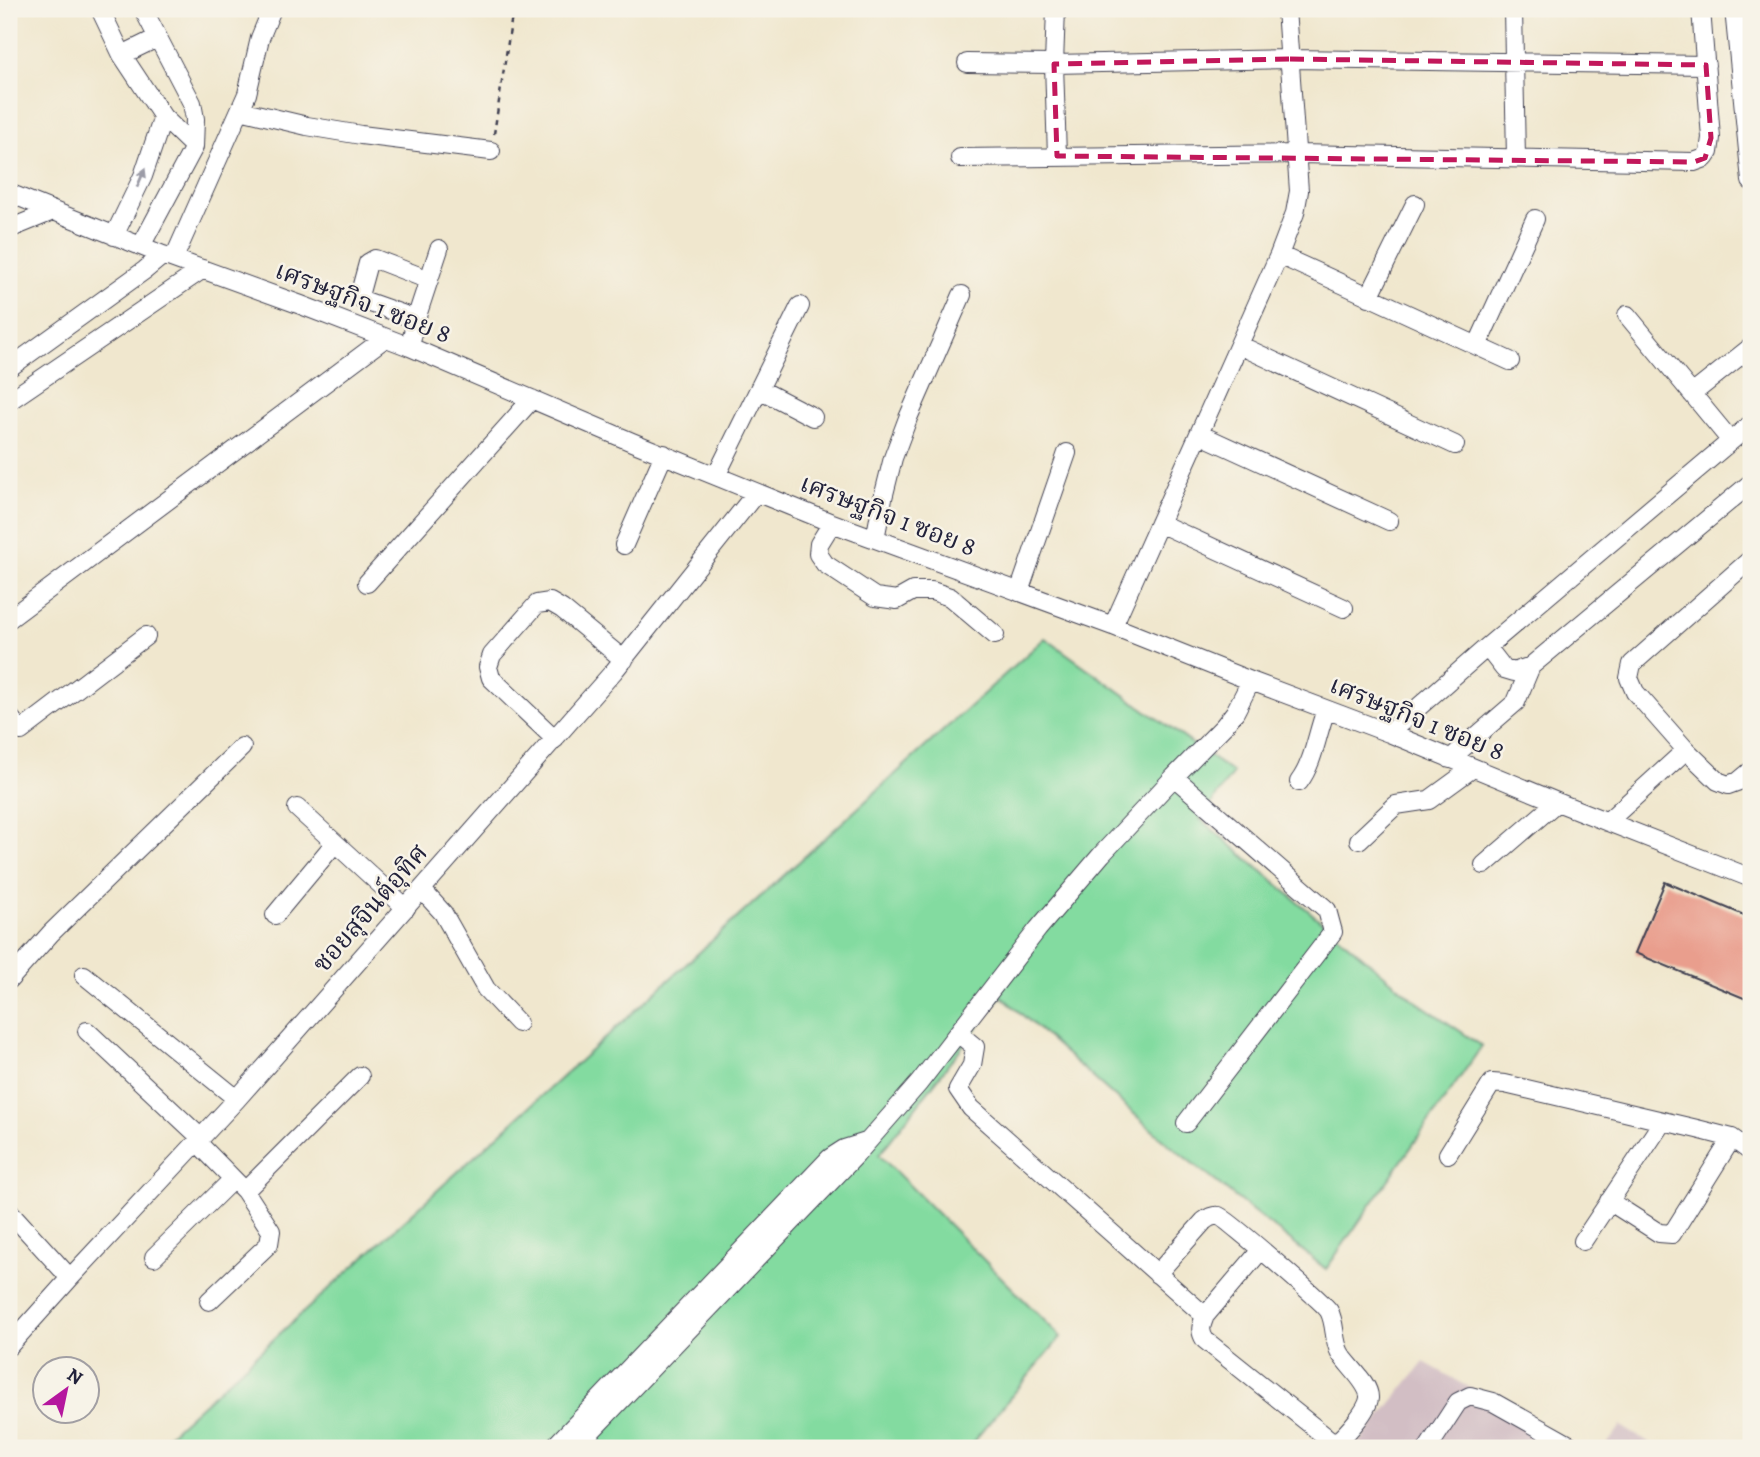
<svg xmlns="http://www.w3.org/2000/svg" width="1760" height="1457" font-family="Alegreya,'Noto Serif Thai',serif">
	<style>
		.industrial { fill: #d2bec4 }
		.green { fill: #83dba0; stroke: #527e6e; stroke-width: 2 }
		.building { fill: #e99e8d }
		.lines { fill: none; stroke-linecap: round; stroke-linejoin: round }
		.minor-casing { stroke: #414051; stroke-width: 20 }
		.path { stroke: #414051; stroke-width: 2.5; stroke-dasharray: 5 5; stroke-linecap: butt }
		.minor { stroke: #fff; stroke-width: 18 }
		.oneway { fill: #9c9ca7 }
		.marked { fill: none; stroke: #c2185b; stroke-width: 5; stroke-dasharray: 14 9; stroke-linejoin: round }
		.labels { text-anchor: middle; dominant-baseline: central; stroke-width: 5; stroke-linejoin: round; paint-order: stroke }
		.street-label { font-size: 26px; fill: #22223b; stroke: #f7f3e8 }
	</style>
	<rect width="100%" height="100%" fill="#f7f3e8"/>
	<filter id="ink" filterUnits="userSpaceOnUse"><feTurbulence type="fractalNoise" baseFrequency=".0143" numOctaves="2"/><feDisplacementMap in="SourceGraphic" scale="14" xChannelSelector="R" yChannelSelector="G"/><feConvolveMatrix kernelMatrix="1 2 1 2 8 2 1 2 1" color-interpolation-filters="sRGB"/></filter>
	<filter id="wash" filterUnits="userSpaceOnUse"><feTurbulence type="fractalNoise" baseFrequency=".00686" numOctaves="4" result="noise"/><feDisplacementMap in="SourceGraphic" scale="28" xChannelSelector="R" yChannelSelector="G"/><feGaussianBlur stdDeviation="1.57" result="paint"/><feColorMatrix in="noise" values="0 0 0 0 0 0 0 0 0 0 0 0 0 0 0 0 0 1.4 0 .05"/><feComposite in="paint" operator="in"/></filter>
	<g filter="url(#wash)">
		<rect width="100%" height="100%" fill="#f0e7ce"/>
		<!-- industrial -->
		<path class="industrial" d="M1424,1362L1578,1448H1355Z
			M1621,1426L1657,1448H1604Z"/>
		<!-- green -->
		<path class="green" d="M1045,638L1233,773L1200,819L1413,999L1482,1046L1326,1269L1167,1143L1001,996L879,1155L1061,1337L968,1448H154Z"/>
		<g id="blocks">
			<!-- building -->
			<path class="building" d="M1665,882L1751,918V1001L1635,953Z"/>
		</g>
	</g>
	<g filter="url(#ink)">
		<use href="#blocks" fill-opacity="0" stroke="#414051" stroke-width="2"/>
		<g class="lines">
			<defs>
				<path id="minor" d="M100,9L122,55L163,117L194,147
					M1056,9L1054,64L1057,156
					M1513,9L1516,158
					M1734,9L1751,181
					M122,55L157,38
					M967,63L1054,64L1290,59L1706,65
					M240,110L307,126L361,135L491,151
					M960,158L1298,154L1694,162L1705,158L1709,152L1711,138L1701,9
					M9,193L163,255L301,305L410,347L632,442L832,523L1113,626L1251,681L1389,733L1557,802L1751,878
					M9,229L53,211
					M114,236L143,176L163,117
					M141,246L194,147L195,119L192,103L143,9
					M1279,255L1510,361
					M174,258L247,94L260,38L272,9
					M1369,297L1415,204
					M1627,315L1731,441
					M416,319L365,301L359,296L368,263L375,259L429,280
					M1239,345L1455,445
					M1477,346L1535,219
					M410,347L416,319L439,249
					M9,368L145,270L163,255
					M759,389L813,417
					M1692,394L1751,347
					M9,401L203,269
					M1199,434L1389,521
					M716,476L800,306
					M832,523L819,544L818,554L825,564L875,597L897,600L913,591H932L950,597L995,635
					M1159,523L1344,608
					M875,539L883,498L893,458L908,418L962,295
					M624,545L664,454
					M1751,559L1632,664L1629,678L1635,692L1686,750L1718,781L1728,785L1739,781L1751,771
					M367,583L532,399
					M1019,592L1067,453
					M9,619L385,338
					M1113,626L1279,255L1295,213L1299,191L1286,9
					M1487,647L1504,669L1514,672L1531,666L1751,483
					M9,716L21,731L146,636
					M1389,733L1487,647L1751,424
					M555,739L491,678L488,667L492,655L537,604L550,602L562,609L624,660
					M1450,759L1516,702L1531,666
					M1174,777L1327,910L1333,932L1186,1123
					M1299,782C1314,762 1317,733 1326,710
					M297,808L406,908
					M1607,822L1686,750
					M1359,840L1396,805L1429,800L1473,768
					M1484,865L1557,802
					M422,890L443,913L486,989L518,1023
					M275,915L335,843
					M84,975L237,1099
					M9,980L51,933L242,747
					M87,1031L201,1138
					M958,1033L975,1047L972,1065L958,1089L971,1108L1205,1316
					M197,1142L245,1191L271,1231L269,1244L209,1301
					M1448,1154L1492,1083L1505,1084L1697,1129L1732,1138L1751,1152
					M245,1191L360,1076
					M1609,1201L1659,1233L1672,1234L1732,1138
					M9,1211L70,1278
					M1583,1241L1663,1121
					M154,1257L233,1179
					M1157,1274L1204,1221C1208,1218 1213,1215 1219,1216C1226,1218 1324,1303 1329,1311C1336,1324 1333,1340 1340,1353C1347,1365 1370,1384 1369,1398C1368,1410 1347,1433 1338,1441L1330,1440L1205,1340C1199,1331 1201,1326 1205,1316L1261,1250
					M9,1346L70,1278L237,1099L614,671L756,493
					M553,1448L830,1158L844,1149L866,1142
					M575,1448L856,1155L919,1083L1038,929L1102,854L1174,777L1224,726L1235,712L1251,681
					M1428,1448L1458,1402L1470,1396L1493,1402L1575,1448"/>
			</defs>
			<!-- minor casing -->
			<use href="#minor" class="minor-casing"/>
			<!-- path -->
			<path class="path" d="M494,134L513,9"/>
			<!-- minor -->
			<use href="#minor" class="minor"/>
		</g>
		<!-- one-way arrows -->
		<defs><path id="oneway-solid" d="M-6-.8H1V-3.2L6.5 0L1 3.2V.8H-6Z" transform="scale(1.75)"/></defs>
		<use class="oneway" href="#oneway-solid" transform="translate(141 178) rotate(-67)"/>
	</g>
	<!-- marked area -->
	<path class="marked" d="M1290,59L1706,65L1711,138L1705,158L1694,162L1057,156L1054,64Z"/>
	<g class="labels">
		<!-- street labels -->
		<g class="street-label">
			<text transform="translate(363 302) rotate(21)">เศรษฐกิจ 1 ซอย 8</text>
			<text transform="translate(888 515) rotate(21)">เศรษฐกิจ 1 ซอย 8</text>
			<text transform="translate(1417 718) rotate(22)">เศรษฐกิจ 1 ซอย 8</text>
			<text transform="translate(370 908) rotate(-49)">ซอยสุจินต์อุทิศ</text>
		</g>
	</g>
	<!-- margin -->
	<rect width="1760" height="1457" fill="none" stroke="#f7f3e8" stroke-width="35"/>
	<!-- north arrow -->
	<g transform="translate(66 1390) rotate(33)"><circle r="33" fill="#f7f3e8" stroke="#a29fa3" stroke-width="2"/>
	<path d="M0-5L12 26L0 18L-12 26Z" fill="#b5179e"/>
	<text y="-10" font-size="19" font-weight="bold" text-anchor="middle" fill="#22223b">N</text>
	</g>
</svg>
